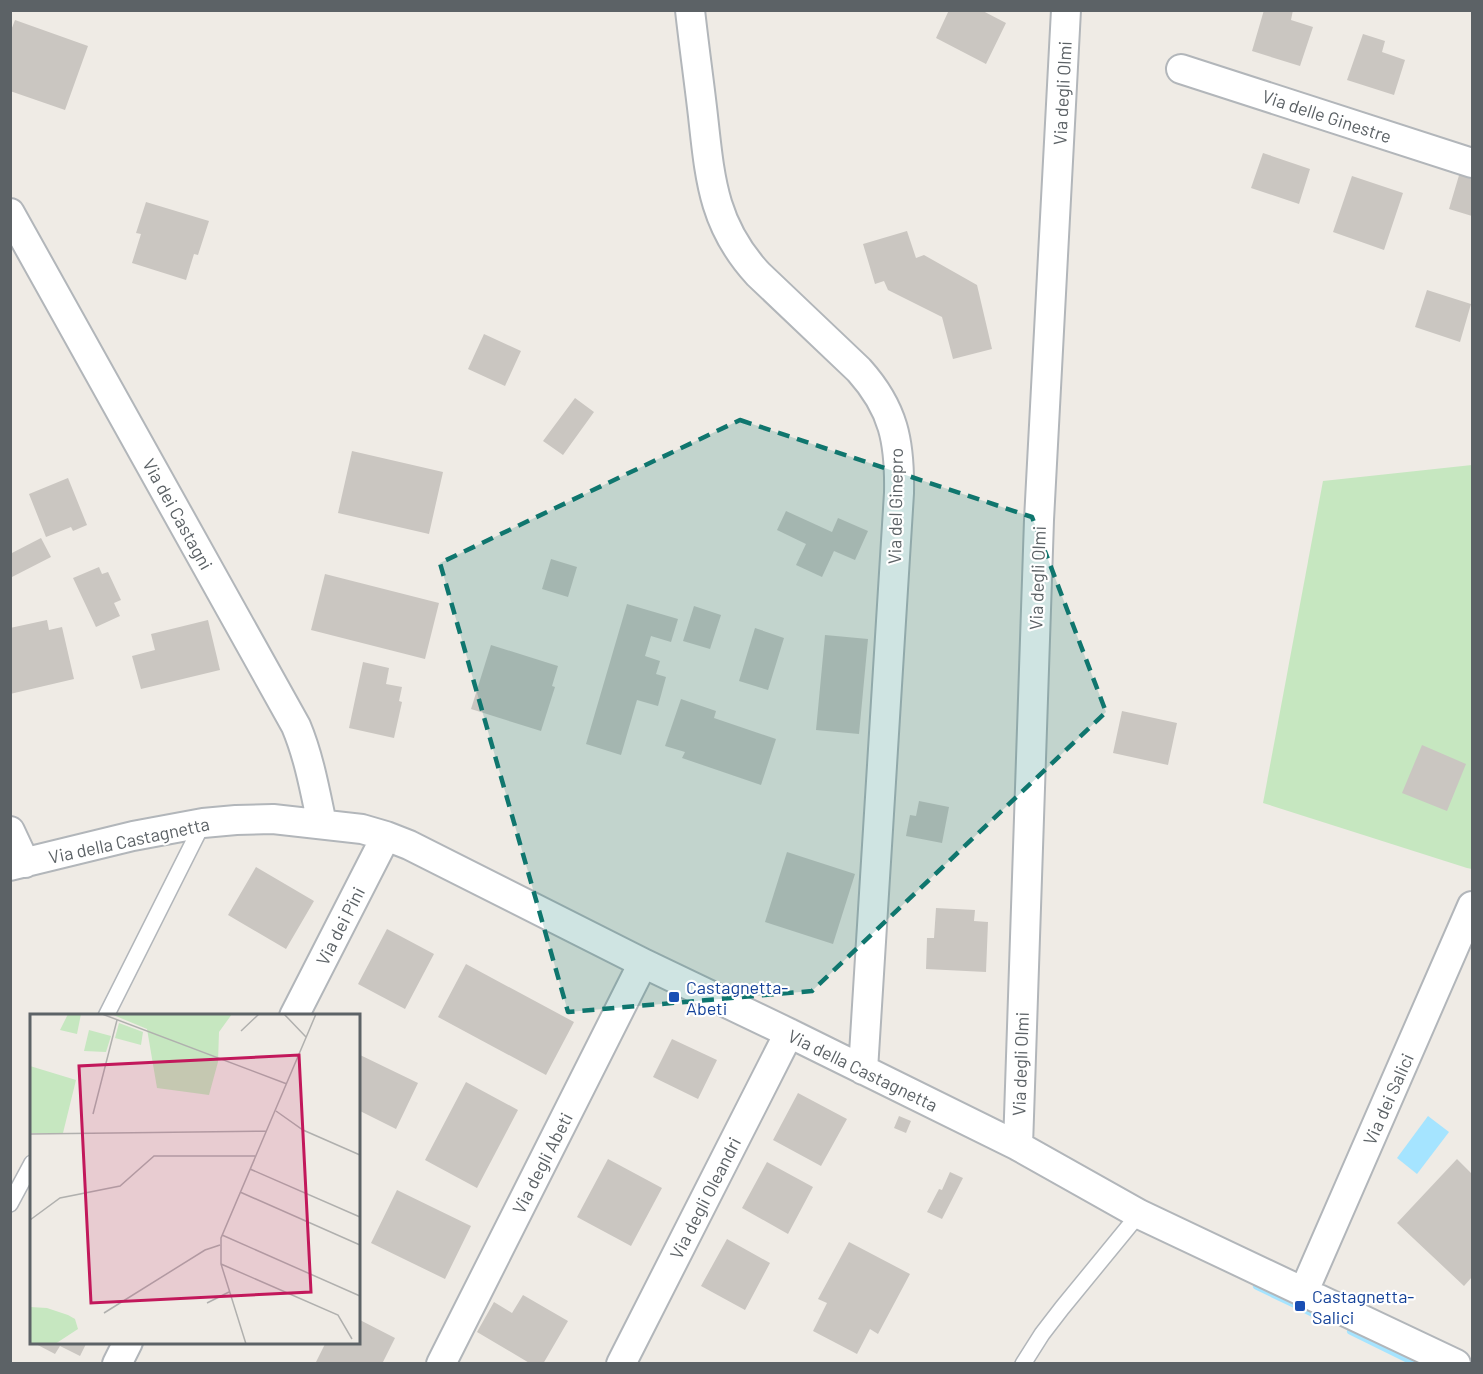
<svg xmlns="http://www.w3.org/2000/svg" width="1483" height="1374" font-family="Barlow,sans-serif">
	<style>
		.green { fill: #c6e7c0 }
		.water { fill: #a5e4ff }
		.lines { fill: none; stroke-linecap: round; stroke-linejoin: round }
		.stream { stroke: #a5e4ff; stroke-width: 8 }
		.building { fill: #cac6c1 }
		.lane-casing { stroke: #b2b6ba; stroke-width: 18 }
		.street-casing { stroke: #b2b6ba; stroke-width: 32 }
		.lane { stroke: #fff; stroke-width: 15 }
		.street { stroke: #fff; stroke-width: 28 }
		.marked { fill: #0f766e; fill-opacity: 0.2; stroke: #0f766e; stroke-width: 4.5; stroke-dasharray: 12 8; stroke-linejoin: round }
		.transit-dot { fill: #1a4fb4; stroke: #fff; stroke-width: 2 }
		.labels { text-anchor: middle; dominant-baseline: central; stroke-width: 4.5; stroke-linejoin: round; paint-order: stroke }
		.street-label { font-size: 18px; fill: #5c6266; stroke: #fff }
		.transit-label { font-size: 18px; fill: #164399; stroke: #fff; text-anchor: start }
		.inset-road { fill: none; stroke: #b0b0ae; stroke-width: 1.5 }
		.view { fill: #c2185b; fill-opacity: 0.15; stroke: #c2185b; stroke-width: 3 }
		.inset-edge { fill: none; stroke: #5c6266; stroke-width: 3 }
	</style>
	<rect width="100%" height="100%" fill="#efebe5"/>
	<!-- green -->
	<path class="green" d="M1472,465V869L1467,868L1263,803L1323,481Z"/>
	<!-- water -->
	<path class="water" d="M1428,1116L1449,1132L1417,1174L1397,1158Z"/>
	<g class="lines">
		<!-- stream -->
		<path class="stream" d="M1257,1286L1303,1308L1328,1321
			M1351,1331L1418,1364"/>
	</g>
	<!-- building -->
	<path class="building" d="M949,10H981L1006,23L986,64L936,38Z
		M1264,10H1293L1291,20L1313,27L1300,66L1252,51Z
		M15,20L88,46L65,110L10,91V33Z
		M1363,34L1385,41L1382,52L1405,60L1394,95L1347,80Z
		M1263,153L1310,169L1299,204L1251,188Z
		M1460,172L1472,176V216L1449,209Z
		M1352,176L1403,193L1384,250L1333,232Z
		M146,202L209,221L198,255L194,254L186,280L132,263L141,234L136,233Z
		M907,231L916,258L924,255L977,285L992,349L953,359L942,317L888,290L884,281L875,284L863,244Z
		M1427,290L1471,304L1460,342L1415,327Z
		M484,334L521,351L505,386L468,369Z
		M575,398L594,412L563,455L543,441Z
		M352,451L443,472L429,534L338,513Z
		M68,478L87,525L73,531L71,527L46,537L29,494Z
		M786,511L832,532L838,518L868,531L855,560L834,551L822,577L796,565L806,544L777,530Z
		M41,538L51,557L10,578V554Z
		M551,559L577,567L568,597L542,589Z
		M99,567L102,574L108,572L121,600L114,603L120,616L96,627L73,578Z
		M325,574L439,603L425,659L311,630Z
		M627,604L678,619L671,642L651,636L645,656L660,661L656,674L666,677L658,706L637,700L621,755L586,744Z
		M694,606L721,615L710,649L683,641Z
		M47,620L49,630L62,627L74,679L10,694V628Z
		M208,620L220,670L141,689L132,656L155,650L151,634Z
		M755,628L784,638L768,690L739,681Z
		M825,635L868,639L859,734L816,730Z
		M491,645L558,666L552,686L555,687L541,731L471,709Z
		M363,662L389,668L386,684L402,687L399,701L402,702L394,738L349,728Z
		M681,699L716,711L714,718L776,739L761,785L682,758L685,752L665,746Z
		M1122,711L1177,723L1168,765L1113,753Z
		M1422,745L1466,764L1447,811L1402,793Z
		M919,801L949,807L942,843L906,836L910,815L916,816Z
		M787,852L855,874L833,944L765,922Z
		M256,867L314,901L286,949L228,915Z
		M936,908L975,910L974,921L988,922L986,972L926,969L927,938H934Z
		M387,929L434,954L405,1009L358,984Z
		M466,964L574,1022L546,1075L438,1017Z
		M672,1039L717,1060L698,1099L653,1077Z
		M358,1054L418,1083L396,1129L358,1110Z
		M466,1082L518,1110L477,1188L425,1160Z
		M798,1093L847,1119L821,1166L773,1140Z
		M899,1116L911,1121L906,1133L894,1128Z
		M608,1159L662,1188L631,1246L577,1217Z
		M1457,1159L1472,1174V1277L1464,1286L1397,1223Z
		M767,1162L813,1187L788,1234L742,1208Z
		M950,1172L963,1178L942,1219L927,1212L939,1189L942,1190Z
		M397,1190L471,1226L445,1279L371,1243Z
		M727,1239L770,1263L745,1310L701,1286Z
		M849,1242L910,1274L878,1334L870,1329L857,1354L813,1331L827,1303L818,1299Z
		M523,1295L568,1321L543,1364H531L477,1332L494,1302L512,1313Z
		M358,1319L395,1338L382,1364H315L326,1342H358Z
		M32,1342H87L80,1356L60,1346L55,1354Z"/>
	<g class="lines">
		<defs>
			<path id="lane" d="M106,1016L203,823
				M10,1204L32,1163
				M1023,1364L1042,1334L1062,1308L1139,1214"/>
			<path id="street" d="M690,10C694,46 699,81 703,116C710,179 713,225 758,274L859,370C894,409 900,442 899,493L863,1070
				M1181,69L1472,163
				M10,213L296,726C309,757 315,791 322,824
				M10,831L25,863
				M10,866L133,836L203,823L236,820L273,819L362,829L386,836L409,845L643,963L789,1033L1018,1146L1139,1214L1456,1364
				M294,1016L386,836
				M1018,1146L1039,520L1066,10
				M1304,1291L1472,906
				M117,1364L128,1342
				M441,1364L643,963
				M621,1364L789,1033"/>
		</defs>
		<!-- lane casing -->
		<use href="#lane" class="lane-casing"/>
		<!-- street casing -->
		<use href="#street" class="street-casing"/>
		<!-- lane -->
		<use href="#lane" class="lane"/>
		<!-- street -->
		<use href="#street" class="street"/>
	</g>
	<!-- marked area -->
	<path class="marked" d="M740,420L1032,517L1106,712L812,991L568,1012L440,563Z"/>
	<!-- markers -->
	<g class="transit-dot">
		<rect x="668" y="991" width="12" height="12" rx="3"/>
		<rect x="1294" y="1300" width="12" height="12" rx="3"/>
	</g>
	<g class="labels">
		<!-- street labels -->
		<g class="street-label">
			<text transform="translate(1062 93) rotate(-87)">Via degli Olmi</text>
			<text transform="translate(1327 116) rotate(18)">Via delle Ginestre</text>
			<text transform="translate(895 506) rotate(-89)">Via del Ginepro</text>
			<text transform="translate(178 514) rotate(61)">Via dei Castagni</text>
			<text transform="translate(1037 578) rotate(-88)">Via degli Olmi</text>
			<text transform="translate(129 840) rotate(-12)">Via della Castagnetta</text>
			<text transform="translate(340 926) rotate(-63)">Via dei Pini</text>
			<text transform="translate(1020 1064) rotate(-88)">Via degli Olmi</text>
			<text transform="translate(863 1070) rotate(26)">Via della Castagnetta</text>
			<text transform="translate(1388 1099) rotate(-66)">Via dei Salici</text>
			<text transform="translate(542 1163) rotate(-63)">Via degli Abeti</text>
			<text transform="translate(705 1198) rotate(-63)">Via degli Oleandri</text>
		</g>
		<!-- transit labels -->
		<g class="transit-label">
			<text x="686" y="987">Castagnetta-<tspan x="686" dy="21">Abeti</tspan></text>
			<text x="1312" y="1296">Castagnetta-<tspan x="1312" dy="21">Salici</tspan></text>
		</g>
	</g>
	<!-- overview -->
	<g transform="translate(30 1014)">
		<rect width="330" height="330" fill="#efebe5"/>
		<path d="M38,0H51L47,20L30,16ZM81,0H202L189,18L188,48L179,81L127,74L117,15ZM89,9L113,18L111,31L85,24ZM59,16L81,22L76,38L54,37ZM0,52L46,66L33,119H0ZM0,293L17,294L38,301L45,305L48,315L25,330H0Z" fill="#c6e7c0"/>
		<path class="inset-road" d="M72,0L257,70M254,0L276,23M211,17L229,0M246,97L273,116L330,141M63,100L87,6M0,120L236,117M220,155L330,203M210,178L330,231M0,206L30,184L90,172L124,142H225M192,221L330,282M191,250L308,301L322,325M177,289L199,278M74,299L175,236L190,231M216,330L191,250V224L286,0"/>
		<path class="view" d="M269,41L281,278L61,289L49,52Z"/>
		<rect width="330" height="330" class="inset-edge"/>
	</g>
	<!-- border -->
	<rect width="1483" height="1374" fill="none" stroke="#5c6266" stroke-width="24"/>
</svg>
